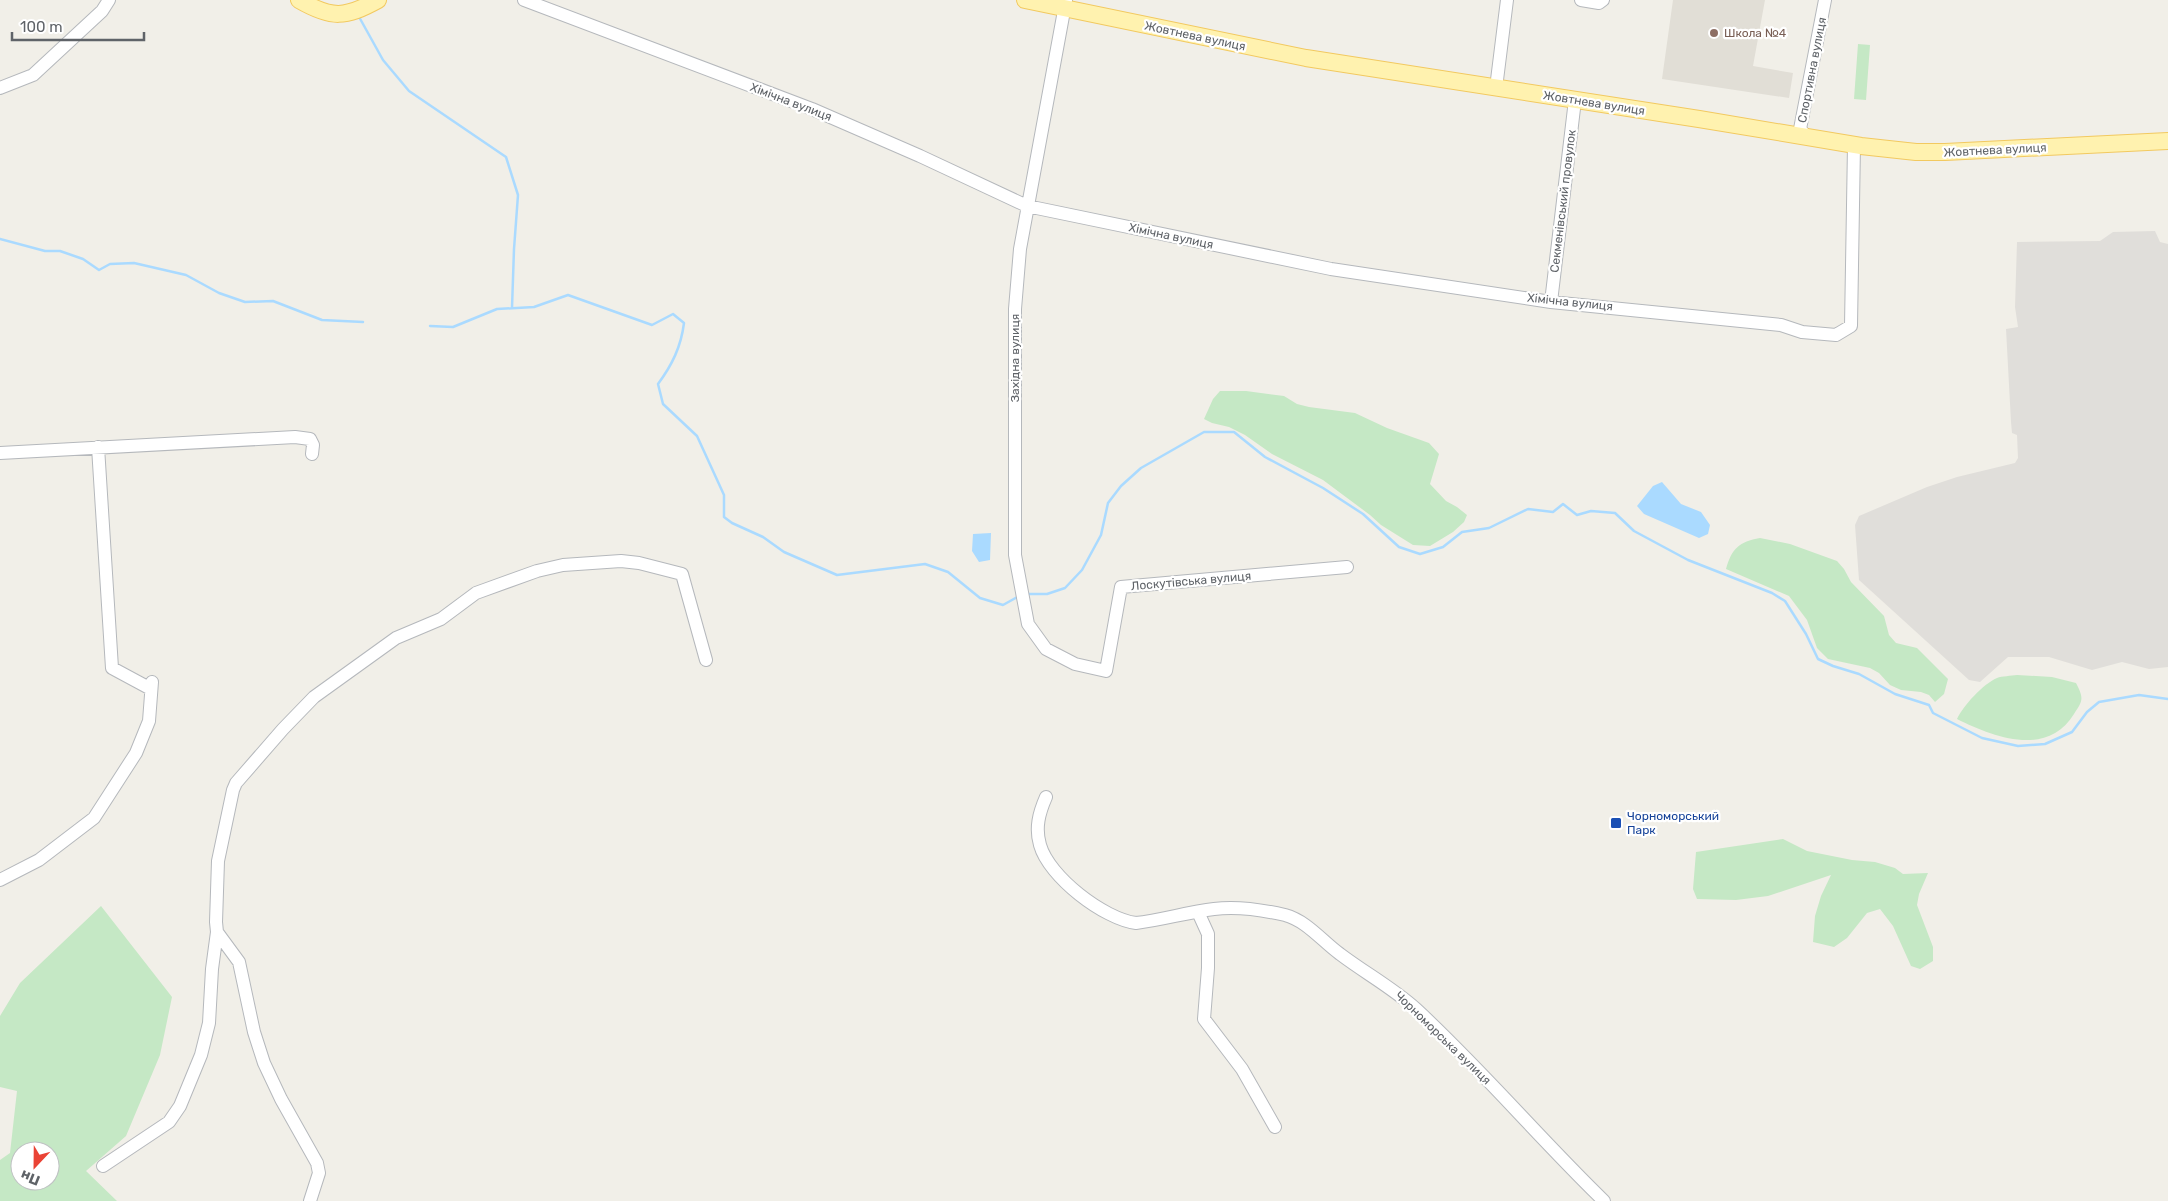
<svg xmlns="http://www.w3.org/2000/svg" width="2168" height="1201" font-family="Rubik,sans-serif">
	<style>
		.industrial { fill: #e0deda }
		.education { fill: #e1ded6 }
		.green { fill: #c5e8c5; fill-rule: evenodd }
		.water { fill: #aadaff }
		.lines { fill: none; stroke-linecap: round; stroke-linejoin: round }
		.stream { stroke: #aadaff; stroke-width: 2.5 }
		.minor-casing { stroke: #b5b8bc; stroke-width: 14 }
		.major-casing { stroke: #f2c960; stroke-width: 18 }
		.minor { stroke: #fff; stroke-width: 12 }
		.major { stroke: #fff2af; stroke-width: 16 }
		.education-dot { fill: #8d6e63; stroke: #fff; stroke-width: 2 }
		.transit-dot { fill: #1a4fb4; stroke: #fff; stroke-width: 2 }
		.labels { text-anchor: middle; dominant-baseline: central; stroke-width: 4.5; stroke-linejoin: round; paint-order: stroke }
		.education-label { font-size: 12px; fill: #785e54; stroke: #fff; text-anchor: start }
		.street-label { font-size: 12px; fill: #5f6368; stroke: #fff }
		.transit-label { font-size: 12px; fill: #164399; stroke: #fff; text-anchor: start }
	</style>
	<rect width="100%" height="100%" fill="#f1efe8"/>
	<!-- industrial -->
	<path class="industrial" d="M2155,231L2160,242L2168,244V667L2149,669L2122,662L2092,670L2049,657H2008L1980,682L1969,680L1859,580L1855,525L1859,516L1927,487L1957,477L2015,463L2018,458L2017,435L2012,433L2011,422L2006,329L2018,327L2015,307L2017,242L2100,241L2113,232Z"/>
	<!-- education -->
	<path class="education" d="M1673,0H1765L1753,66L1793,73L1789,98L1662,79Z"/>
	<!-- green -->
	<path class="green" d="M1858,44L1870,45L1866,100L1854,99Z
		M1220,391H1246L1284,396L1297,404L1309,407L1355,413L1387,428L1429,443L1439,454L1430,484L1446,501L1457,507L1467,515L1464,522L1453,532L1430,546L1413,545L1381,525L1370,515L1323,480L1272,454L1245,435L1229,427L1212,423L1204,419L1213,399Z
		M1760,538L1790,544L1837,561L1844,569L1851,582L1884,616L1889,635L1896,643L1917,648L1948,679L1944,694L1935,702L1929,695L1921,692L1901,690L1890,685L1879,673L1870,668L1828,659L1817,648L1807,620L1789,596L1726,569C1732,548 1739,542 1760,538Z
		M2017,675L2052,677L2076,683C2084,698 2083,701 2074,714C2047,758 1993,737 1957,719C1963,706 1983,684 1997,678C2002,676 2011,676 2017,675Z
		M1783,839L1807,851L1852,860L1875,862L1895,868L1903,874L1928,873L1919,894L1917,905L1933,947V961L1920,969L1911,966L1893,926L1880,909L1867,913L1847,938L1834,947L1813,942L1815,916L1821,896L1831,875L1768,896L1736,900L1697,899L1693,889L1696,852Z
		M101,906L172,997L160,1055L126,1136L86,1171L117,1201H0V1160L10,1153L17,1091L0,1087V1016L20,983ZM20,1151H50V1181H20Z"/>
	<!-- water -->
	<path class="water" d="M1662,482L1681,504L1701,512L1710,525L1708,534L1699,538L1644,514L1637,506L1653,486Z
		M991,533L990,560L979,562L972,551L973,534Z"/>
	<g class="lines">
		<!-- stream -->
		<path class="stream" d="M358,15L383,60L409,91L506,157L518,195L514,249L512,308
			M0,239L45,251H60L83,259L99,270L110,264L134,263L186,275L219,293L245,302L273,301L322,320L363,322
			M430,326L453,327L497,309L534,307L568,295L652,325L673,314L684,323C681,347 672,365 658,384L663,404L697,436L724,495V517L732,523L763,537L784,552L837,575L925,564L948,572L980,598L1003,605L1019,596
			M1027,594H1047L1065,588L1082,570L1101,535L1108,503L1121,486L1141,468L1204,432H1234L1265,457L1323,488L1363,514L1399,547L1420,554L1443,547L1462,532L1489,528L1528,509L1553,512L1563,504L1577,515L1591,511L1615,513L1634,531L1688,560L1772,593L1785,601L1806,634L1818,659L1833,666L1859,674L1895,694L1929,705L1933,713L1982,738L2018,746L2045,744L2072,732L2087,712L2099,702L2139,695L2168,699"/>
		<defs>
			<path id="minor" d="M524,0L812,109L920,156L1027,206L1331,269L1551,302L1781,325L1802,332L1836,335L1851,326L1854,145
				M1066,0L1020,249L1015,309V555L1028,624L1046,649L1075,664L1106,671L1121,587L1347,567
				M1581,0L1599,3L1603,0
				M0,88L33,75L102,11L109,0
				M1496,88L1507,0
				M1807,137L1800,129L1825,0
				M1551,302L1575,100
				M98,447L112,668L151,689
				M0,453L295,437L310,439L313,445L312,454
				M1046,797C1039,813 1035,828 1040,845C1049,877 1104,919 1136,923C1162,920 1188,912 1214,909C1236,906 1263,910 1285,915C1307,921 1322,941 1340,954C1365,973 1393,988 1416,1009C1482,1070 1540,1139 1604,1201
				M0,880L39,860L94,818L136,753L149,721L152,682
				M1198,912L1208,934V968L1204,1019L1242,1069L1275,1127
				M103,1166L169,1122L180,1106L201,1055L209,1023L212,969L217,932
				M310,1201L319,1173L317,1163L281,1099L264,1063L254,1032L239,962L217,932L216,922L218,861L233,790L236,783L283,729L314,697L396,638L441,619L476,593L537,571L563,565L621,561L639,563L682,574L706,660"/>
			<path id="major" d="M299,0C332,19 345,18 378,0
				M1025,0L1306,58L1699,119L1861,146L1916,152H1945L2168,141"/>
		</defs>
		<!-- minor casing -->
		<use href="#minor" class="minor-casing"/>
		<!-- major casing -->
		<use href="#major" class="major-casing"/>
		<!-- minor -->
		<use href="#minor" class="minor"/>
		<!-- major -->
		<use href="#major" class="major"/>
	</g>
	<!-- markers -->
	<circle class="education-dot" cx="1714" cy="33" r="5"/>
	<rect class="transit-dot" x="1610" y="817" width="12" height="12" rx="2.5"/>
	<g class="labels">
		<!-- education labels -->
		<g class="education-label">
			<text x="1724" y="33">Школа №4</text>
		</g>
		<!-- street labels -->
		<g class="street-label">
			<text transform="translate(1195 36) rotate(12)">Жовтнева вулиця</text>
			<text transform="translate(1812 70) rotate(-79)">Спортивна вулиця</text>
			<text transform="translate(791 102) rotate(21)">Хімічна вулиця</text>
			<text transform="translate(1594 103) rotate(9)">Жовтнева вулиця</text>
			<text transform="translate(1995 150) rotate(-3)">Жовтнева вулиця</text>
			<text transform="translate(1563 201) rotate(-83)">Секменівський провулок</text>
			<text transform="translate(1171 236) rotate(12)">Хімічна вулиця</text>
			<text transform="translate(1570 302) rotate(6)">Хімічна вулиця</text>
			<text transform="translate(1015 358) rotate(-90)">Західна вулиця</text>
			<text transform="translate(1191 581) rotate(-5)">Лоскутівська вулиця</text>
			<text transform="translate(1443 1038) rotate(44)">Чорноморська вулиця</text>
		</g>
		<!-- transit labels -->
		<g class="transit-label">
			<text x="1627" y="816">Чорноморський<tspan x="1627" dy="14">Парк</tspan></text>
		</g>
	</g>
	<!-- north arrow -->
	<g transform="translate(35 1166) rotate(202)"><circle r="24" fill="#ffffff" stroke="#bfc1c3"/>
	<path d="M0-4L9 19L0 12L-9 19Z" fill="#ea4335"/>
	<text y="-8" font-size="14" font-weight="bold" text-anchor="middle" fill="#5f6368">Пн</text>
	</g>
	<!-- scale -->
	<path d="M12 32v8h132v-8" fill="none" stroke="#5f6368" stroke-width="2.5"/>
	<text x="20" y="32" font-size="15" fill="#5f6368" stroke="#ffffff" stroke-width="4" paint-order="stroke">100 m</text>
</svg>
